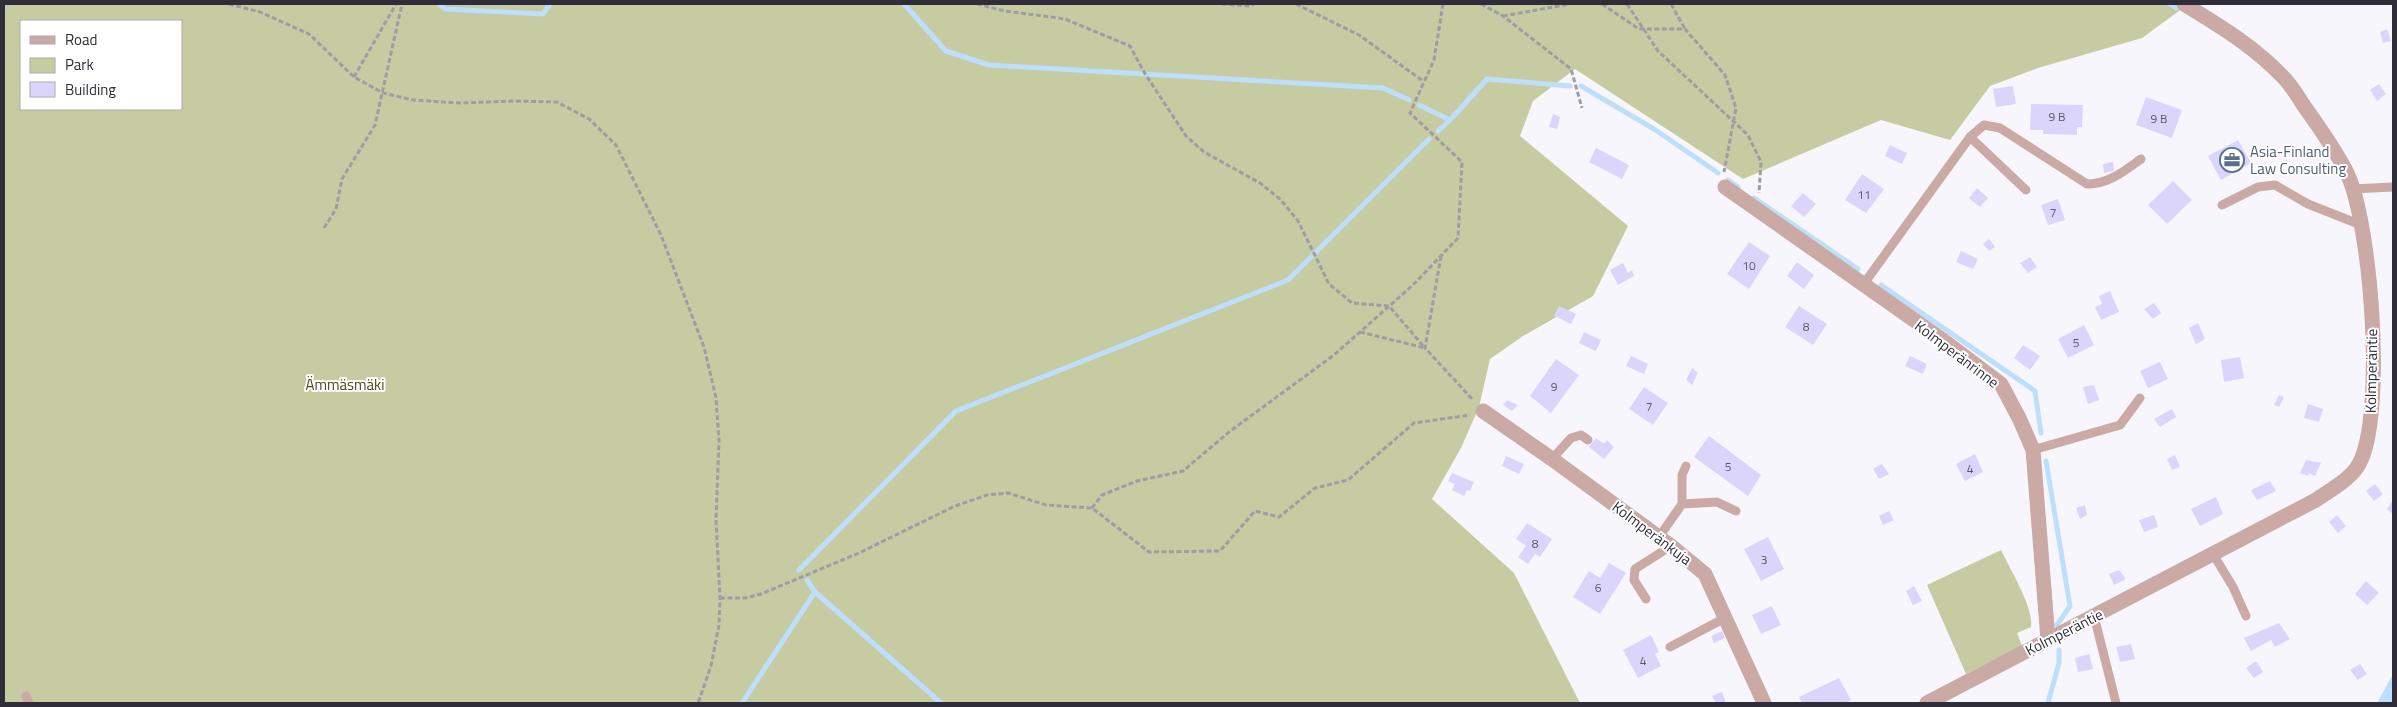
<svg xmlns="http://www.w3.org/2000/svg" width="2397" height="707" font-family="'Titillium Web',sans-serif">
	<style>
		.green { fill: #c6cba2; fill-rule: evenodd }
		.water { fill: #bddffc }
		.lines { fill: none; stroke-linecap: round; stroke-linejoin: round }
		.stream { stroke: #bddffc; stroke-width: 5 }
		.building { fill: #dbd5fc }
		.path { stroke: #9e9da5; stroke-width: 3; stroke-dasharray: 5 2.5; stroke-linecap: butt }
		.service { stroke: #cba9a5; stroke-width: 9 }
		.minor { stroke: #cba9a5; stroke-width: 15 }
		.labels { text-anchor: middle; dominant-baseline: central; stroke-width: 4; stroke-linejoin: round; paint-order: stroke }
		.number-label { font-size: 12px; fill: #5a576a }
		.service-label { font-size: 15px; fill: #4e5e75; stroke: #fff; text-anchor: start }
		.street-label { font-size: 15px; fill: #2f2d39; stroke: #fff }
		.park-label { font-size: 15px; fill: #484c1a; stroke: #fff }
	</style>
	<rect width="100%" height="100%" fill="#f7f6fc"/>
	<!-- green -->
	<path class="green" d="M4,4H2176L2183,8L2142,38L2038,68L1990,86L1950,140L1881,120L1743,179L1575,69L1533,101L1520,136L1628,226L1593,296L1523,336L1490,359L1479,407L1461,448L1432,499L1514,573L1580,703H4ZM21,21H181V109H21Z
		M2001,550C2010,569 2034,608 2031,627L2017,633L2022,646L1966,674L1927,585Z"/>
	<!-- water -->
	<path class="water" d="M2393,674V703H2377Z"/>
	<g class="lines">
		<!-- stream -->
		<path class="stream" d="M439,4L445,9L543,14L550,4
			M904,4L946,51L989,65L1383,88L1409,100
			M2170,4L2176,8
			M1581,86L1654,129L1718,173
			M1419,105L1450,120L1487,79L1570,86
			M1438,131L1450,120
			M1728,180L1738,187
			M1754,198L1858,269
			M1881,285L2035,391L2041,433
			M2046,461L2070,606L2057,625
			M799,570L956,411L1288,280L1429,139
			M807,580L815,592L941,703
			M742,703L815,592
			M2048,703L2059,663V650"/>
	</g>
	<!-- building -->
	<path class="building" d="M2387,29L2391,41L2383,43L2380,32Z
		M2379,84L2386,94L2377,101L2370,90Z
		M2013,86L2016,104L1996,107L1993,89Z
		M2146,97L2182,110L2172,138L2136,125Z
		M2031,104L2083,105L2082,127H2077V135L2043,134V130H2030Z
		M1553,114L1560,117L1557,129L1549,127Z
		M2238,140L2251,163L2221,180L2208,156Z
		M1890,145L1907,153L1902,164L1885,156Z
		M1596,148L1629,165L1622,179L1589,162Z
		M2113,162L2114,171L2104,173L2103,164Z
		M1862,174L1884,189L1866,213L1845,200Z
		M2173,181L2192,200L2167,224L2148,205Z
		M1977,188L1988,198L1980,207L1969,198Z
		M1803,193L1816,204L1804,217L1791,206Z
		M2058,199L2065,220L2048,225L2041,205Z
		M1989,239L1995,247L1989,251L1983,244Z
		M1749,242L1770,256L1749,289L1727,274Z
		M1961,251L1978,259L1973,269L1956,262Z
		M2030,257L2037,267L2028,273L2020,263Z
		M1797,262L1814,275L1804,289L1787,276Z
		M1623,263L1628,273L1632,270L1634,276L1618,285L1610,270Z
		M2110,291L2119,312L2101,320L2095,307L2102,304L2099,296Z
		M2154,303L2161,313L2153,319L2144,309Z
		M1559,306L1576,314L1571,324L1554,316Z
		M1799,306L1827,324L1813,345L1785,327Z
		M2198,323L2205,339L2196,344L2189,328Z
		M2084,325L2094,345L2068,358L2058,339Z
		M1584,332L1601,340L1596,351L1579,343Z
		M2023,345L2040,356L2030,370L2014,358Z
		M1631,356L1648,364L1644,374L1626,366Z
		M1910,356L1927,364L1923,374L1905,366Z
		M2240,357L2244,378L2224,382L2221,360Z
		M1556,359L1579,375L1551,413L1530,396Z
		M2160,362L2168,379L2148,388L2140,371Z
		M1692,368L1698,373L1692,385L1686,380Z
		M2094,385L2099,400L2088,404L2083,387Z
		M1644,387L1668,403L1653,425L1629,409Z
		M2279,395L2284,397L2279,407L2274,405Z
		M1507,400L1518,405L1512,411L1503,405Z
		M2308,404L2323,409L2319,422L2304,418Z
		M2172,409L2176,417L2160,427L2154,419Z
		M1709,436L1761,475L1748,496L1694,457Z
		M1596,438L1604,444L1607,440L1614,447L1604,459L1589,447Z
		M1975,454L1983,472L1965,481L1956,464Z
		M2175,455L2180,467L2172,470L2167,459Z
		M1506,456L1524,464L1519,474L1502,466Z
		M2306,460L2321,463L2315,476L2309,473L2308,476L2300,473Z
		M1882,464L1889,474L1879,479L1873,469Z
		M1452,473L1474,482L1470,491L1467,490L1464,496L1452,490L1455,484L1448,481Z
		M2270,481L2276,491L2257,500L2251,490Z
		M2375,484L2383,494L2374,501L2366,491Z
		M2216,497L2223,514L2200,526L2191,509Z
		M2393,500V514L2387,509Z
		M2085,505L2087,515L2080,519L2076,508Z
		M1889,511L1894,520L1883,525L1879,516Z
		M2154,515L2158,527L2144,532L2139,520Z
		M2337,515L2346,526L2338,533L2329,522Z
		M1527,523L1552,539L1540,557L1535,554L1528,564L1518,557L1526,546L1516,539Z
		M1768,537L1784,569L1761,581L1744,549Z
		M1609,563L1626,573L1600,614L1573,597L1589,571L1600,578Z
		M2119,570L2126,579L2114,585L2109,574Z
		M2366,581L2379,593L2367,605L2355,594Z
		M1914,586L1922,601L1913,605L1906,591Z
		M1772,606L1781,625L1761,634L1752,615Z
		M2279,623L2290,639L2275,647L2271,640L2251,651L2244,638Z
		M1722,631L1725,638L1714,643L1711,636Z
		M1651,635L1659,652L1655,654L1661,666L1638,678L1623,650Z
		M2131,644L2135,659L2120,662L2116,647Z
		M2089,654L2093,669L2078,672L2075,658Z
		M2256,661L2263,672L2254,678L2246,668Z
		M2360,664L2367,674L2358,680L2350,670Z
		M1839,678L1851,700L1845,703H1802L1799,697Z
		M1722,692L1726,703H1716L1712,696Z"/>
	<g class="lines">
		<!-- path -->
		<path class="path" d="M229,4L260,12L309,34L354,77L383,93L413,100L459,103L515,101L557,102L589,119L616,145L661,235L704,347L716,398L719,440L716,520L720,598L719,625L711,666L698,703
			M977,4L1005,11L1065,19L1130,46L1144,72L1186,136L1204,152L1260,183L1281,200L1298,221L1329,284L1352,303L1389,306L1425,348
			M1222,4L1250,6L1254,4
			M1296,4L1359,35L1423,81
			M1481,4L1503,16L1571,69L1582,108
			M1602,4L1639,29H1685L1725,75L1736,108L1724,172
			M1627,4L1658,51L1748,135L1761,162L1759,193
			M1671,4L1685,29
			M1503,16L1570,4
			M354,77L396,4
			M324,228L336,209L342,179L375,125L402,4
			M1441,256L1425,348L1473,400
			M1360,332L1425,348
			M1092,508L1102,495L1137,481L1183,471L1229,432L1334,355L1413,285L1458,238L1462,162L1410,113L1434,60L1443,4
			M720,598H745L761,594L859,553L955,506L987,495L1008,493L1046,505L1092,508L1149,552L1220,551L1255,511L1279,517L1315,488L1348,480L1414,423L1470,415"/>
		<!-- service -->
		<path class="service" d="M1970,137L2026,190
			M2352,189L2393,187
			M2222,205L2258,187L2275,185L2308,204L2361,225
			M1863,285L1970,137L1984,125L2000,128L2087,184C2109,184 2124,171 2141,159
			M2033,450L2120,425L2140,398
			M1552,459L1571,438L1581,435L1588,440
			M1682,504V475L1686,466
			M1659,537L1682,504L1717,502L1736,511
			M2213,554L2233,587L2246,616
			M1646,599L1634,580L1635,569L1671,546
			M2094,616L2116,703
			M1670,647L1725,618
			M26,696L29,703"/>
		<!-- minor -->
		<path class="minor" d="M1725,187L1944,341L2001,384L2020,420L2033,450L2048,640
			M1483,411L1552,459L1671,546L1705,574L1764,703
			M1927,703L2316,500C2330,490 2351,479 2359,464C2386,415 2371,223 2347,173C2335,149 2319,127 2304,106C2298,97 2292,86 2284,78C2255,47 2220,26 2184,4"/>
	</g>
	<!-- icons -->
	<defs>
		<symbol id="office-ring" viewBox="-11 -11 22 22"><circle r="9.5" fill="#fff" stroke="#5c6f8a" stroke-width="1.5"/><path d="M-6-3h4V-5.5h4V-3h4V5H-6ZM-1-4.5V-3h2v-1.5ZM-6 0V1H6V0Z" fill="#5c6f8a"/></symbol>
	</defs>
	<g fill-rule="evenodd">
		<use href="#office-ring" x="2218" y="146" width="28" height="28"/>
	</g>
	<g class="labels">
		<!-- number labels -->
		<g class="number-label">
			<text x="2057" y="116">9 B</text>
			<text x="2159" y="118">9 B</text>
			<text x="1864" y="194">11</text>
			<text x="2053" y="212">7</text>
			<text x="1749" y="265">10</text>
			<text x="1806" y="326">8</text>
			<text x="2076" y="342">5</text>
			<text x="1554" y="386">9</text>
			<text x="1649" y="406">7</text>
			<text x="1728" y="466">5</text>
			<text x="1970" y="468">4</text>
			<text x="1535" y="543">8</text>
			<text x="1764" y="559">3</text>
			<text x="1598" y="587">6</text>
			<text x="1643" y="660">4</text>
		</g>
		<!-- service labels -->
		<g class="service-label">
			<text x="2250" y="151">Asia-Finland<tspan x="2250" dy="17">Law Consulting</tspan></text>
		</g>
		<!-- street labels -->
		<g class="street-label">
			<text transform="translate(1957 354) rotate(37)">Kolmperänrinne</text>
			<text transform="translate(2371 371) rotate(-89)">Kolmperäntie</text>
			<text transform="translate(1652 533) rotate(37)">Kolmperänkuja</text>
			<text transform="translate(2064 632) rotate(-27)">Kolmperäntie</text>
		</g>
		<!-- park labels -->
		<g class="park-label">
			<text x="345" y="384">Ämmäsmäki</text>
		</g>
	</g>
	<!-- border -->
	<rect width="2397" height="707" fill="none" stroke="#2f2d39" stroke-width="10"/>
	<!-- legend -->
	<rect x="20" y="20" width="162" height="90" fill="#ffffff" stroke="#acabb0"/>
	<rect x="30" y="36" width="25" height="8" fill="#cba9a5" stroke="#acabb0"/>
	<text x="65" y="45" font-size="15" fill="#2f2d39">Road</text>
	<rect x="30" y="58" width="25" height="15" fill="#c6cba2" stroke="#acabb0"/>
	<text x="65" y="70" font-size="15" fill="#2f2d39">Park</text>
	<rect x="30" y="82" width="25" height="15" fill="#dbd5fc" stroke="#acabb0"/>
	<text x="65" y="95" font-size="15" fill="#2f2d39">Building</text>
</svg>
